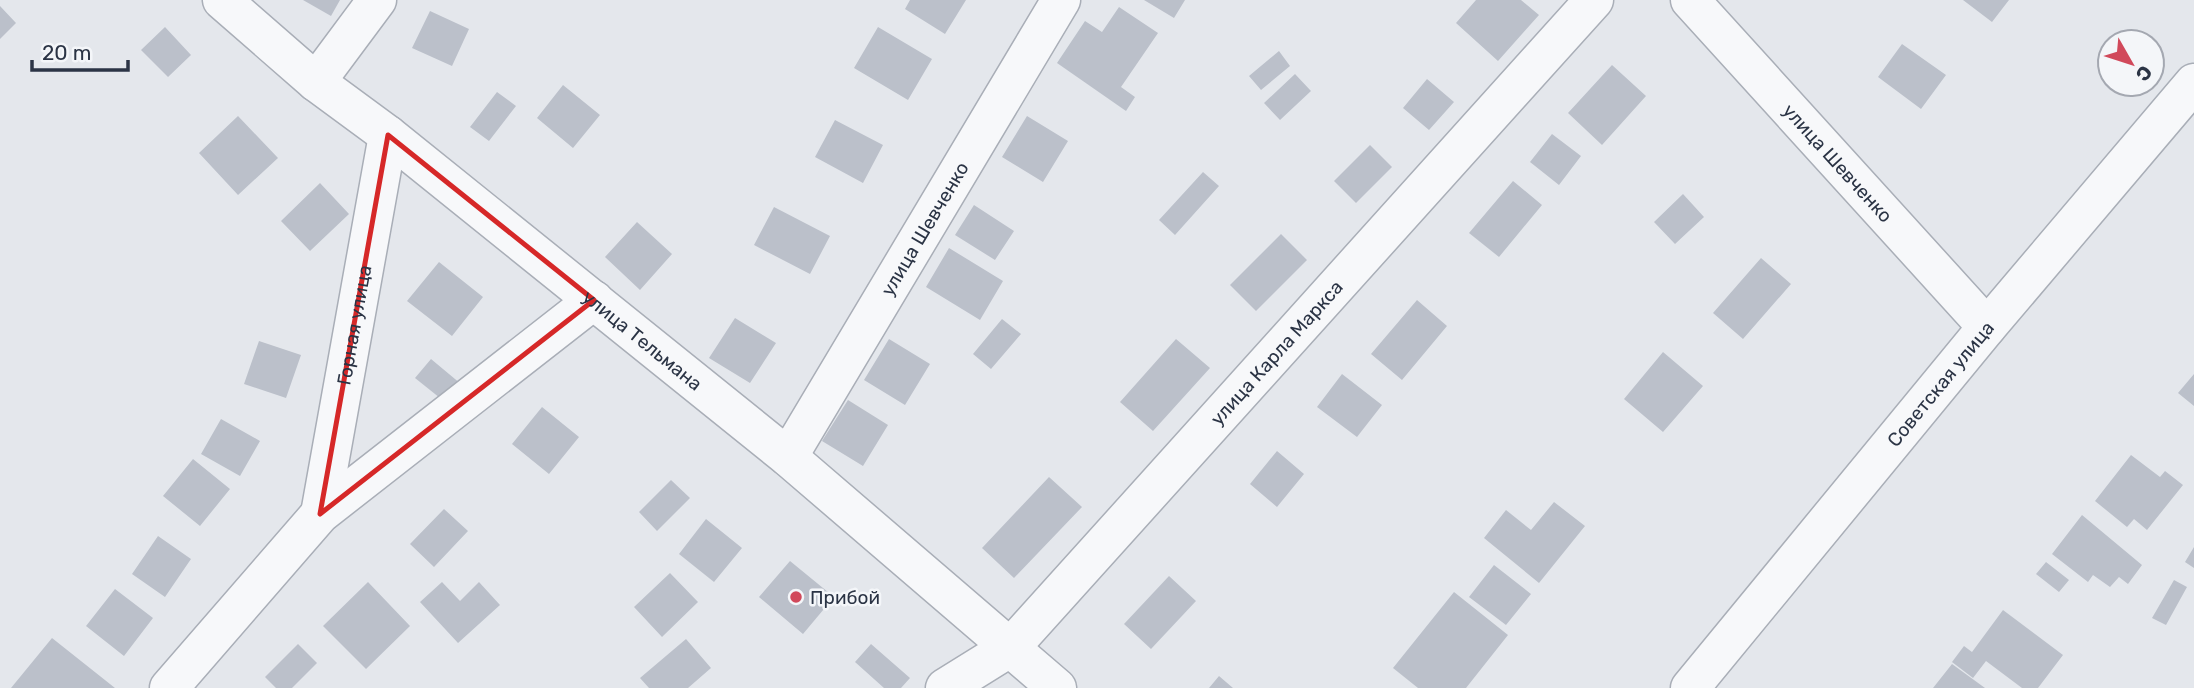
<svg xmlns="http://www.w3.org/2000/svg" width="2194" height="688" font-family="Rubik,sans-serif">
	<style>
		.building { fill: #bbc0ca }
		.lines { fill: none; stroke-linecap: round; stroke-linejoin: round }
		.minor-casing { stroke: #a9aeb7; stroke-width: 41 }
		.minor { stroke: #f7f8fa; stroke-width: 38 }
		.marked { fill: none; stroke: #d62828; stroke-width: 5; stroke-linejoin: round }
		.poi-dot { fill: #d1495b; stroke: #f4f6f9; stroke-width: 2.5 }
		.labels { text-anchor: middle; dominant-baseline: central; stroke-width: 5; stroke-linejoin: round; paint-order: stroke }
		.street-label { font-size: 19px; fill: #2b3445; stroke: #f4f6f9 }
		.poi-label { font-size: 19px; fill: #2b3445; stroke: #f4f6f9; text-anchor: start }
	</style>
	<rect width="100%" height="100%" fill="#e4e7ec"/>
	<!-- building -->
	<path class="building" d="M303,0H340L331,16Z
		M910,0H966L945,34L905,9Z
		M1144,0H1185L1174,18Z
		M1476,0H1521L1539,15L1498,61L1456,23Z
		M1963,0H2009L1992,22Z
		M0,6L16,23L0,39Z
		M1119,7L1158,33L1121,87L1135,97L1126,111L1057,63L1085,21L1102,32Z
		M430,11L469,29L452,66L412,48Z
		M165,27L191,55L168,77L141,50Z
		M878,27L932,59L908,100L854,68Z
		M1902,44L1946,75L1921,109L1878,77Z
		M1279,51L1290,66L1261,90L1249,76Z
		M1612,65L1646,96L1602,145L1568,113Z
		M1295,74L1311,91L1280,120L1264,103Z
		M1427,79L1454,102L1429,130L1403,108Z
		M563,85L600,115L573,148L537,118Z
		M497,92L516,106L489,141L470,127Z
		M238,116L278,158L238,195L199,153Z
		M1027,116L1068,141L1043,182L1002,157Z
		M835,120L883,145L863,183L815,157Z
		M1552,134L1581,156L1559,185L1530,162Z
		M1370,145L1392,167L1356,203L1334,181Z
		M1203,172L1219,186L1175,235L1159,220Z
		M1513,181L1542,205L1499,257L1469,233Z
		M320,183L349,214L310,251L281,221Z
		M1683,194L1704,217L1675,244L1654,222Z
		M974,205L1014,231L995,260L955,235Z
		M774,207L830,236L810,274L754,245Z
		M637,222L672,254L640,290L605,257Z
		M1281,234L1307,260L1256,311L1230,285Z
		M949,248L1003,281L980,320L926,287Z
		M1761,258L1791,284L1743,339L1713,313Z
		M439,262L483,297L452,336L407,301Z
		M1417,300L1447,326L1402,380L1371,354Z
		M735,318L776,343L750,383L709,358Z
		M1002,319L1021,334L991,369L973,354Z
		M889,339L930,364L905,405L864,380Z
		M1176,339L1210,368L1153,431L1120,402Z
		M259,341L301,355L286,398L244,384Z
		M1663,352L1703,386L1663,432L1624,399Z
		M431,359L461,384L445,402L415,378Z
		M1342,374L1382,405L1357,437L1317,407Z
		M2194,374V406L2178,393Z
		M848,400L888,425L863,466L822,441Z
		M542,407L579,437L549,474L512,444Z
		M221,419L260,441L240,476L201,454Z
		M1277,451L1304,474L1277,507L1250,484Z
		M2131,455L2160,477L2165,471L2183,485L2147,530L2134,519L2127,527L2095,501Z
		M193,459L230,489L200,526L163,496Z
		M1049,477L1082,507L1014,578L982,548Z
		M671,480L690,498L657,531L639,512Z
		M1554,502L1585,526L1539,583L1484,538L1506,510L1531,530Z
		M444,509L468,531L434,567L410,544Z
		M2082,515L2142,565L2128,584L2119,577L2110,587L2093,575L2088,582L2052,554Z
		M706,519L742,548L714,582L679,554Z
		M158,536L191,559L165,597L132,574Z
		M2194,547V568L2185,562Z
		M790,561L834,597L803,634L759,597Z
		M2046,562L2069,580L2059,592L2036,574Z
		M1494,565L1531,594L1506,625L1469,597Z
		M670,573L698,602L662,637L634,607Z
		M1169,576L1196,601L1151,649L1124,624Z
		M2174,580L2187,587L2166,625L2152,618Z
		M368,582L410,626L366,669L323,626Z
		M442,582L460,601L479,582L500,605L458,643L420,602Z
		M115,589L153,618L124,656L86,626Z
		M1454,592L1508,635L1466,688H1418L1393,668Z
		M2003,610L2063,655L2038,688H2022L1986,661L1973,678L1952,662L1964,646L1972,652Z
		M52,638L115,688H11Z
		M686,639L711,668L688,688H649L640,678Z
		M298,644L317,663L292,688H276L265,677Z
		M871,644L910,678L901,688H884L855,662Z
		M1952,664L1985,688H1933Z
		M1219,676L1233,688H1209Z"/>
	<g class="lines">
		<defs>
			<g id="minor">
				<path id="s1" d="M222,0L316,82L388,135L788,457L1057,688"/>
				<path id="s2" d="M1690,0L1987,327"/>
				<path d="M316,82L377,0"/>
				<path id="s3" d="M788,457L1061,0"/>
				<path id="s4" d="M320,514L388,135"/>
				<path d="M169,688L320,514L594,300"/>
				<path id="s5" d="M945,688L1011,647L1594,0"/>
				<path id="s6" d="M1690,688L1987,327L2194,83"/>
			</g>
		</defs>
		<!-- minor casing -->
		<use href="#minor" class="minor-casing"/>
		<!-- minor -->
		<use href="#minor" class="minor"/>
	</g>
	<!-- marked area -->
	<path class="marked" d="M388,135L594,300L320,514Z"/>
	<!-- markers -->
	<circle class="poi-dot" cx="796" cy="597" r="7"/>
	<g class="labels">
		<!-- street labels -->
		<g class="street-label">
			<text stroke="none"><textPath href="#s2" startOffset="220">улица Шевченко</textPath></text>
			<text stroke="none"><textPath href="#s3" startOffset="266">улица Шевченко</textPath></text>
			<text stroke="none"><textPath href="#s4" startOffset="192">Горная улица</textPath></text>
			<text stroke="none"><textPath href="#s1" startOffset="541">улица Тельмана</textPath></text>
			<text stroke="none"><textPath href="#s5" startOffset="474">улица Карла Маркса</textPath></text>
			<text stroke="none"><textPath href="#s6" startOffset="394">Советская улица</textPath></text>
		</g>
		<!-- poi labels -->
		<g class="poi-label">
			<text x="810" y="597">Прибой</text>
		</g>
	</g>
	<!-- north arrow -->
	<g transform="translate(2131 63) rotate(129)"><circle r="33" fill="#f4f6f9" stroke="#a4a8b1" stroke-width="2"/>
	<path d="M0-5L12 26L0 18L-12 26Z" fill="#d1495b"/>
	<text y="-10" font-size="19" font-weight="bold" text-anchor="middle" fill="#2b3445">С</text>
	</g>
	<!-- scale -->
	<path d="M32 60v10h96v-10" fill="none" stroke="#2b3445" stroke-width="3.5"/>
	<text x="42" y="60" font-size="21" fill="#2b3445" stroke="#f4f6f9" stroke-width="5" paint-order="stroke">20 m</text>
</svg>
